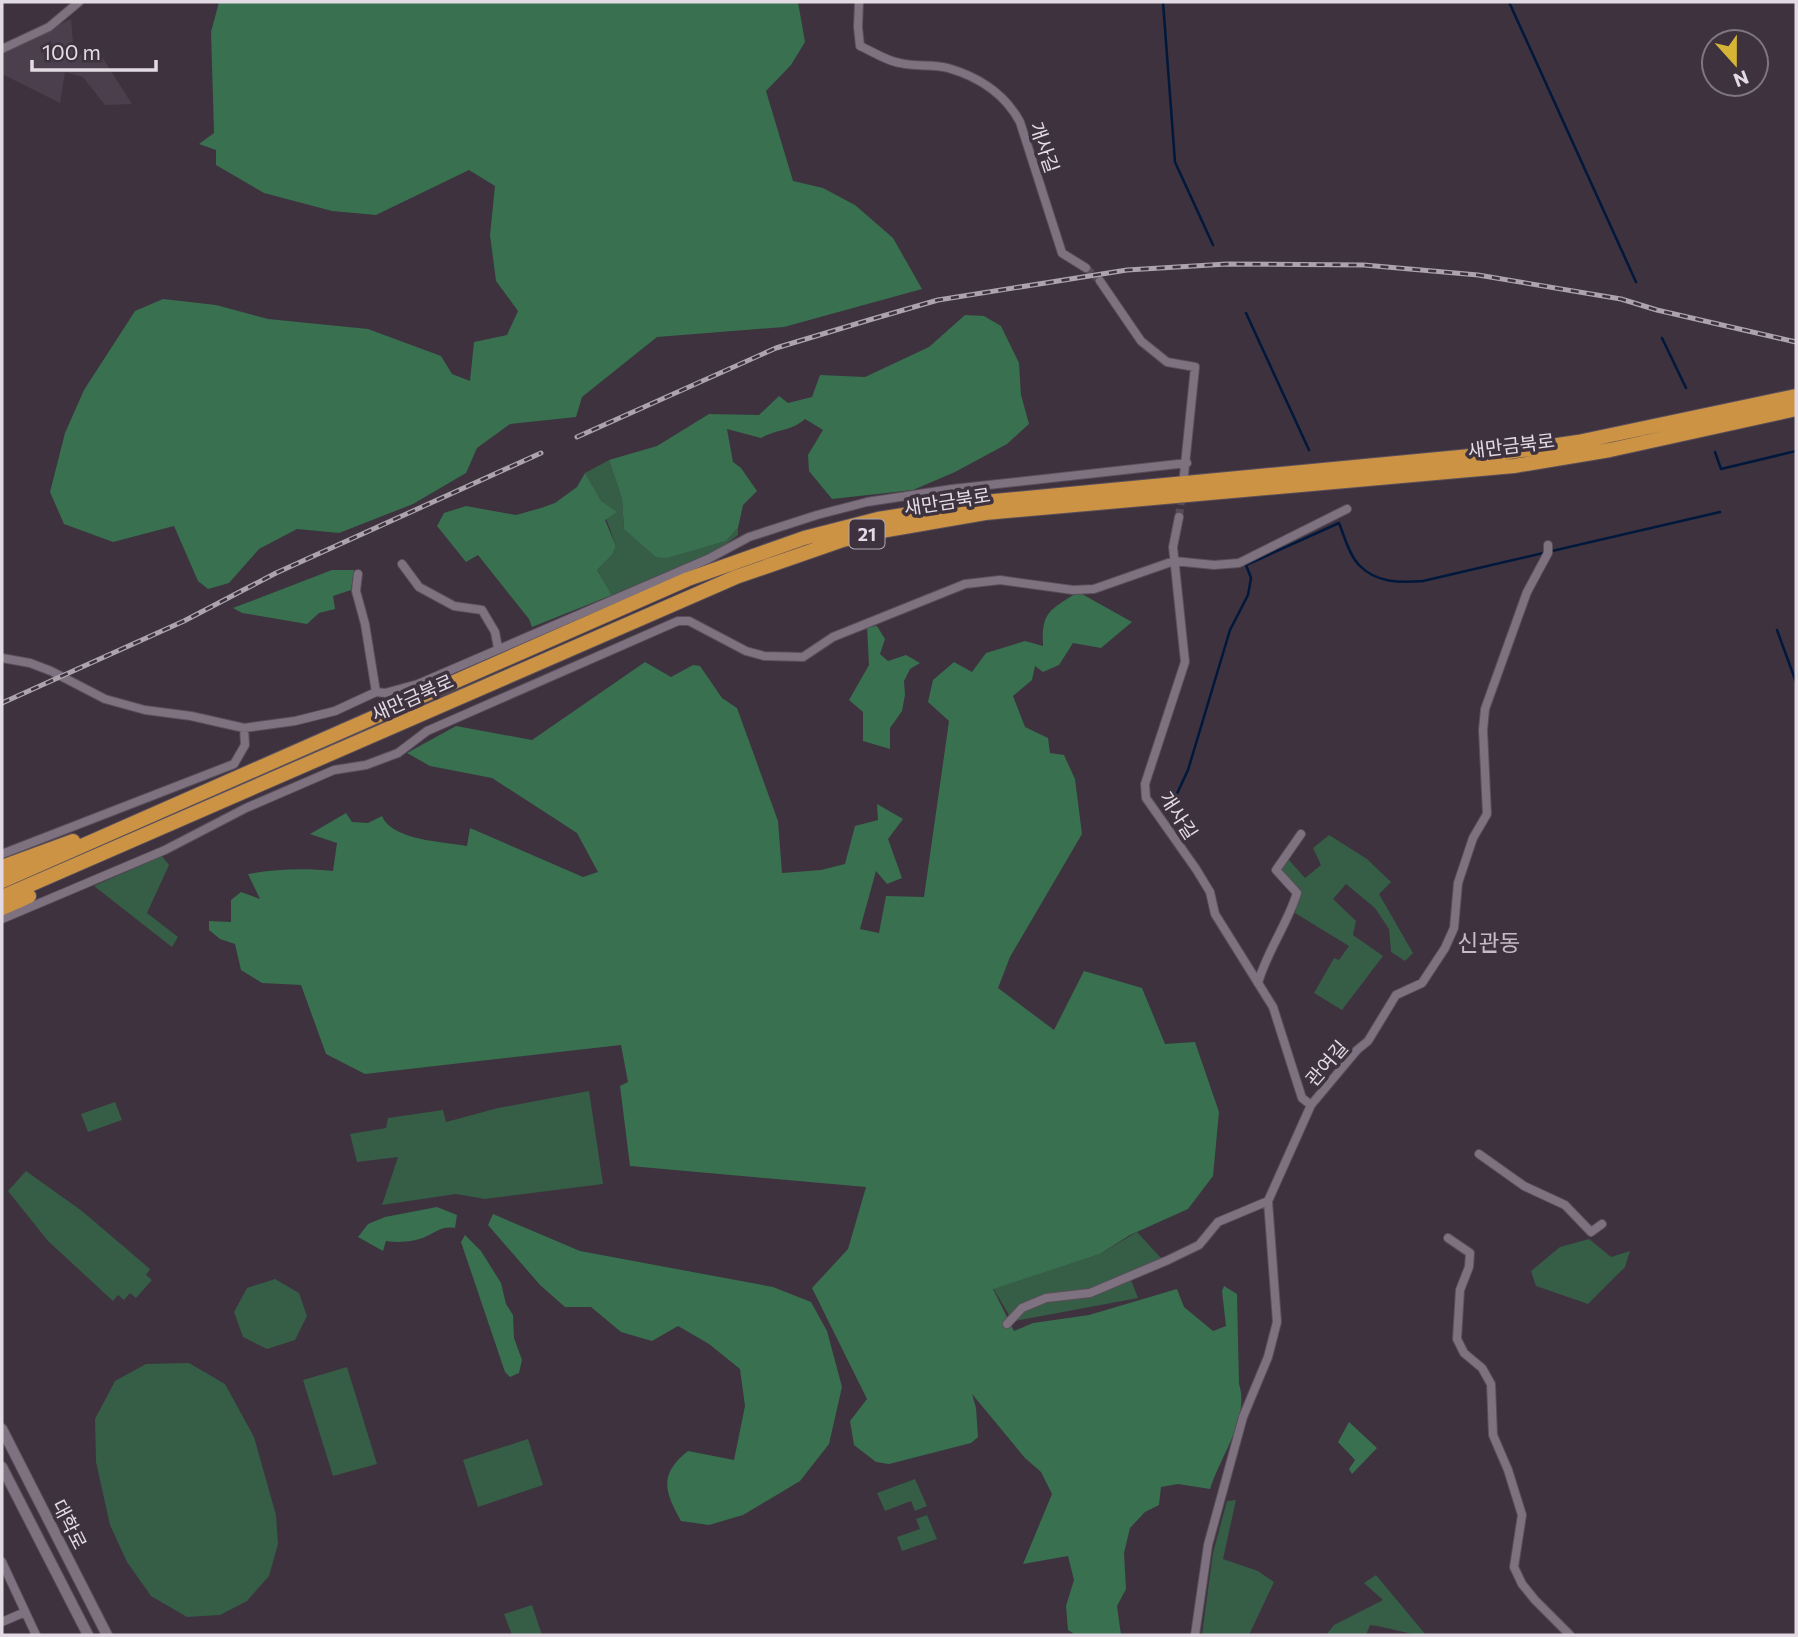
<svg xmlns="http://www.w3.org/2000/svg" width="1798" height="1637" font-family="Commissioner,'Noto Sans KR',sans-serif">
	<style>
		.industrial { fill: #4c3f4d }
		.green { fill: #365d46 }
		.forest { fill: #387050 }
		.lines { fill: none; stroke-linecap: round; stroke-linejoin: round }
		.stream { stroke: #01183d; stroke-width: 2.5 }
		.minor-tunnel { stroke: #564b57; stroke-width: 8; stroke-dasharray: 8 4; stroke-linecap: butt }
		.minor-casing { stroke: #594f5a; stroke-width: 10 }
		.tertiary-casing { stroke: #594f5a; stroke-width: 12 }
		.trunk-casing { stroke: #594f5a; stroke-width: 16 }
		.minor { stroke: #7f7280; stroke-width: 8 }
		.tertiary { stroke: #7f7280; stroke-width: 10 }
		.trunk { stroke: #cc9345; stroke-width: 14 }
		.rail-casing { stroke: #aca3ac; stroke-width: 5 }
		.rail { stroke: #3d323e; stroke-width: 2.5; stroke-dasharray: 8; stroke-linecap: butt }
		.labels { text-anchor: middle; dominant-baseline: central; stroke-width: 7; stroke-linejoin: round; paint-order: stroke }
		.shield { fill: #3d323e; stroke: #b1a8b2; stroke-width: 2 }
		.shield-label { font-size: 18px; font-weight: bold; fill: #e3dbe3 }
		.street-label { font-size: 19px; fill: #e3dbe3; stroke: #3d323e }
		.quarter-label { font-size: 23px; fill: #c8b9c9; stroke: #3d323e }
	</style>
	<rect width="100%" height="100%" fill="#3d323e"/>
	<!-- industrial -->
	<path class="industrial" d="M71,19L74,55L100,54L132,104L105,105L83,77L65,72L60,103L2,74V53Z"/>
	<!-- green -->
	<path class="green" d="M609,460L622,499L624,529L705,547L726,541L738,528V535L718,550L612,595L597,570L612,555L616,546C607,520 598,497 585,473Z
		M1329,835L1367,859L1391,882L1379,894L1413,953L1405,961L1391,952L1389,929L1375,908L1346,884L1333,899L1356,921L1353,935L1383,956L1342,1010L1314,993L1334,958L1339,960L1349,946L1295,913L1301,890L1280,870L1288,859L1305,878L1321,865L1313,848Z
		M162,856L169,865L147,913L178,937L172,947L94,886Z
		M589,1091L603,1184L485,1199L456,1194L382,1205L398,1157L357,1162L350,1134L386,1128L388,1118L443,1110L446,1122L498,1108Z
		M115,1102L122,1120L88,1132L81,1114Z
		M26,1171L82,1211L150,1269L146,1275L152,1280L136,1298L130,1293L124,1300L118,1295L113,1301L48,1241L8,1191Z
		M1137,1232L1161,1258C1137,1271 1112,1284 1086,1291C1053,1299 1037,1290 1009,1315L993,1288L1100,1254Z
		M1589,1239L1611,1257L1630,1251L1625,1267L1588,1304L1536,1286L1531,1271L1560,1247Z
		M275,1279L299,1293L307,1316L295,1340L267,1349L243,1337L234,1312L247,1288Z
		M1131,1280L1138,1298L1014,1321C1028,1300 1056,1303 1079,1298C1097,1294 1114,1287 1131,1280Z
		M189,1363L225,1384L254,1437L276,1515L278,1544L269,1576L247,1601L220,1615L187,1617L151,1596L127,1562L110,1525L96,1462L95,1419L115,1381L146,1364Z
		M347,1367L377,1464L333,1476L303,1380Z
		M528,1439L543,1485L478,1507L463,1460Z
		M915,1479L927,1506L915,1511L911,1501L885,1511L877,1493Z
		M1236,1500L1223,1559L1258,1571L1274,1582L1249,1635H1202L1213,1553L1227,1501Z
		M927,1515L937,1539L902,1551L897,1537L920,1529L916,1519Z
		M1376,1575L1426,1635C1407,1635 1389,1627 1370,1625L1366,1635H1326L1334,1625L1383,1600L1364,1583Z
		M532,1605L542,1635H512L504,1614Z"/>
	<!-- forest -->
	<path class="forest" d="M219,2H798L805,42L791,65L766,91L793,181L823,188L855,205L893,238L922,289L784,327L657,337L582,397L576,417L510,424L477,448L466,473L413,504L339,533L297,529L259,549L229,583L208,589L198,581L174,526L113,542L64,524L50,492L65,433L84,390L135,311L163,299L216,305L268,319L368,329L441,356L452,374L470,381L474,342L507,335L518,311L496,281L490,235L495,186L469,170L376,215L332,211L264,193L216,165V150L199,144L214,133L211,32Z
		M965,315L984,316L1001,326L1019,363L1021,395L1029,424L1007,444L955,472L913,490L832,499L809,471L808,455L823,430L805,419C790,432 779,428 761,438L727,429L733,462L741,468L757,491L743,505L738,528L726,541L667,558L656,557L624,529L622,499L609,460L657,446L709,414L759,415L779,396L788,403L812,397L820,375L865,377L929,347Z
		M585,473L601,501L617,512L605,520L616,546L612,555L597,570L612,595L532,627L529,619L478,555L466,562L437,526L444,513L466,506L516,515L541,508L555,503L577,487Z
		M332,570H354L351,590L333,596L335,609L319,613L307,624L242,613L233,608Z
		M1075,594H1082L1132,622L1101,648L1073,643L1059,665L1043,672L1035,666L1032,680L1013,696L1025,727L1048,738L1050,753L1064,755L1075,779L1082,834L1010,957L998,988L1054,1030L1084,971L1142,988L1165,1044L1195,1042L1219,1112L1213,1176L1188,1209L1130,1235L1100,1254L993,1289L1014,1331L1033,1323L1089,1315L1177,1289L1184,1307L1213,1331L1226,1326L1222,1291L1224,1286L1237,1294L1239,1384C1250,1417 1220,1457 1210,1489L1178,1484L1161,1487L1159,1505L1145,1512L1130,1528L1124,1553L1126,1589L1117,1606L1121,1635H1076L1068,1630L1066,1606L1074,1580L1068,1556L1023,1564L1052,1494L1041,1472L1025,1458L972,1394L976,1408L978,1437L971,1443L889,1464L876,1462L854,1445L850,1421L867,1399L812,1288L848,1249L866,1187L630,1166L620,1086L628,1082L621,1045L365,1074L326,1054L301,985L262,983L241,970L235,944L220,939L209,930V921L231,922V900L241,892L260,899L248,874C276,869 304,868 333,871L337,843L310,834L346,813L352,822L368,823L382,816C391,840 444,842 467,846L470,828L583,877L598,872L577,833L492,778L430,766L407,753L456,726L532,740L645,662L671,677L693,665L700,666L722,698L737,708L778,821L782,873L821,870L845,864L855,826L878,820L877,804L903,819L888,839L902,878L887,884L876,871L860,929L879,933L886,896L924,897L949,721L928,702L933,680L954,662L972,672L986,653L1025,641L1043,646C1041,614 1049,610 1075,594Z
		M877,626L885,639L880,654L888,661L906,655L920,663L910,669L904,681L905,695L902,711L890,728V749L863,741V712L849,700L869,665L867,627Z
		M437,1207L457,1215L455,1228C442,1226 438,1231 427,1236C415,1242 399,1243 386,1241L383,1251L358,1237L368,1224L385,1217Z
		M493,1214L580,1251L773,1287L811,1302L827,1331L842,1387L829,1444L800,1481L743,1515L709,1525L681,1521C664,1491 659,1474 688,1451L734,1460L745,1406L740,1369L709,1344L678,1326L652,1341L621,1332L591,1307H565L540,1285L488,1225Z
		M465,1235L481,1251L501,1283L506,1304L513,1315L514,1338L522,1360L519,1373L510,1377L505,1372L461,1242Z
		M1349,1422L1377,1448L1352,1474L1349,1469L1355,1460L1338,1442Z"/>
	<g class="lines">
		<!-- stream -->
		<path class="stream" d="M1163,2L1175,162L1213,245
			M1509,2L1636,282
			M1246,313L1309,450
			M1662,338L1686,388
			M1715,452L1721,469L1796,451
			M1777,630L1796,682
			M1168,813L1188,770L1230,630L1248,595L1251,578L1246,565L1339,523C1344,535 1349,555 1359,565C1376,583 1400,583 1423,581L1720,512"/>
		<!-- minor-tunnel -->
		<path class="minor-tunnel" d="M1086,268L1100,281
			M1179,517L1182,492"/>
		<defs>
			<path id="minor" d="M859,2L858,27L860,46C872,51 886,61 900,63C915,67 933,64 948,68C979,77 1005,94 1020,122L1062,253L1086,268
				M2,49L49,27L79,2
				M1100,281L1141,341L1167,362L1195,367L1184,475
				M1179,517L1173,547L1185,662L1145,784L1146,798L1196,869L1210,892L1215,914L1273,1007L1302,1098L1311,1105
				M402,564L419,587L454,606L482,610L495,632L498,648
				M358,574L356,591L365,624L376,692
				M2,658L30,663L51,671L105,699L145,710L191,716L244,728L295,721L335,711L376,692L385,693L418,684L708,559L749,537L817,515L867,502L952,489L1187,463
				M2,854L234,764L245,745L244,728
				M2,919L165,850L246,808L334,770L366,765L398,753L427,731L678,621H689L746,651L764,656L803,657L833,637L965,584L1000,580L1073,590L1094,589L1174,561L1214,565L1239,563L1347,509
				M1258,983C1267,951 1287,925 1297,893L1276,870L1301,834
				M1479,1154L1524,1186L1565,1205L1591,1232L1602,1224
				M1448,1238L1470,1253L1469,1267L1460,1290L1457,1339L1464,1353L1482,1368L1491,1384L1493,1435L1508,1470L1522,1515L1514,1567L1522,1584L1535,1600L1570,1635
				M1007,1324L1022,1308L1046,1298L1090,1293L1168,1260L1199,1245L1218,1222L1268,1201
				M2,1562L36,1635
				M2,1622L25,1612
				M1195,1635L1208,1545L1243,1417L1268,1357L1277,1322L1268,1201L1311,1105L1357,1050L1368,1041L1396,995L1422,983L1445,948L1454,928L1458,883L1473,838L1487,814L1483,730L1485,709L1527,592L1548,553V545"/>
			<path id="tertiary" d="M2,1429L107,1635
				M2,1467L88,1635"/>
			<path id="trunk" d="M2,867L73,841
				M2,881L688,579L804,538L878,519L984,502L1502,453L1578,442L1796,396
				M2,897L736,577L843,540L881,531L985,513L1514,466L1610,450L1796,409
				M2,908L29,896"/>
		</defs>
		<!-- minor casing -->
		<use href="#minor" class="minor-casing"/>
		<!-- tertiary casing -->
		<use href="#tertiary" class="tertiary-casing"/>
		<!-- trunk casing -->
		<use href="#trunk" class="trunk-casing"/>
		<!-- minor -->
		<use href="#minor" class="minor"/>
		<!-- tertiary -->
		<use href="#tertiary" class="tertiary"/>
		<!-- trunk -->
		<use href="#trunk" class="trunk"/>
		<defs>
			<path id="rail" d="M577,437L776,348L869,320L938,300L1127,270L1227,264L1364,265L1478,275L1621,299L1657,310L1796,342
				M2,703L184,621L276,573L541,453"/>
		</defs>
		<!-- rail casing -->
		<use href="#rail" class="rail-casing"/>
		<!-- rail -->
		<use href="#rail" class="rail"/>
	</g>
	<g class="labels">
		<!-- shield labels -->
		<rect class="shield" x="849.5" y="519.5" width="35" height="29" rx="5"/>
		<g class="shield-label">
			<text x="867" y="534">21</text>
		</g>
		<!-- street labels -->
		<g class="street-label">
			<text transform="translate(1045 147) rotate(71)">개사길</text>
			<text transform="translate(1511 445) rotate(-7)">새만금북로</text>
			<text transform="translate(947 501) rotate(-9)">새만금북로</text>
			<text transform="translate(412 697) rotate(-24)">새만금북로</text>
			<text transform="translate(1179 815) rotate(57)">개사길</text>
			<text transform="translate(1326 1063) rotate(-49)">관여길</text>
			<text transform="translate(70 1524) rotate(63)">대학로</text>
		</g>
		<!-- quarter labels -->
		<g class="quarter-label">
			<text x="1489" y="942">신관동</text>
		</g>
	</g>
	<!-- border -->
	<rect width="1798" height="1637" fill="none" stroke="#e3dbe3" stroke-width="7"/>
	<!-- north arrow -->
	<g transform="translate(1735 63) rotate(159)"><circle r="33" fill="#3d323e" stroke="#7f7680" stroke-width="2"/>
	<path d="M0-5L12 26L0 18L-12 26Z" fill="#d6b534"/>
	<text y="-10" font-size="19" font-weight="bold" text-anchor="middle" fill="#e3dbe3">N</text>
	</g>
	<!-- scale -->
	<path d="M32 60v10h124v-10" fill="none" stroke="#e3dbe3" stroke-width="3.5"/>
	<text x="42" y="60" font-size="21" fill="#e3dbe3" stroke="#3d323e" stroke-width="5" paint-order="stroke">100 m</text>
</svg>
